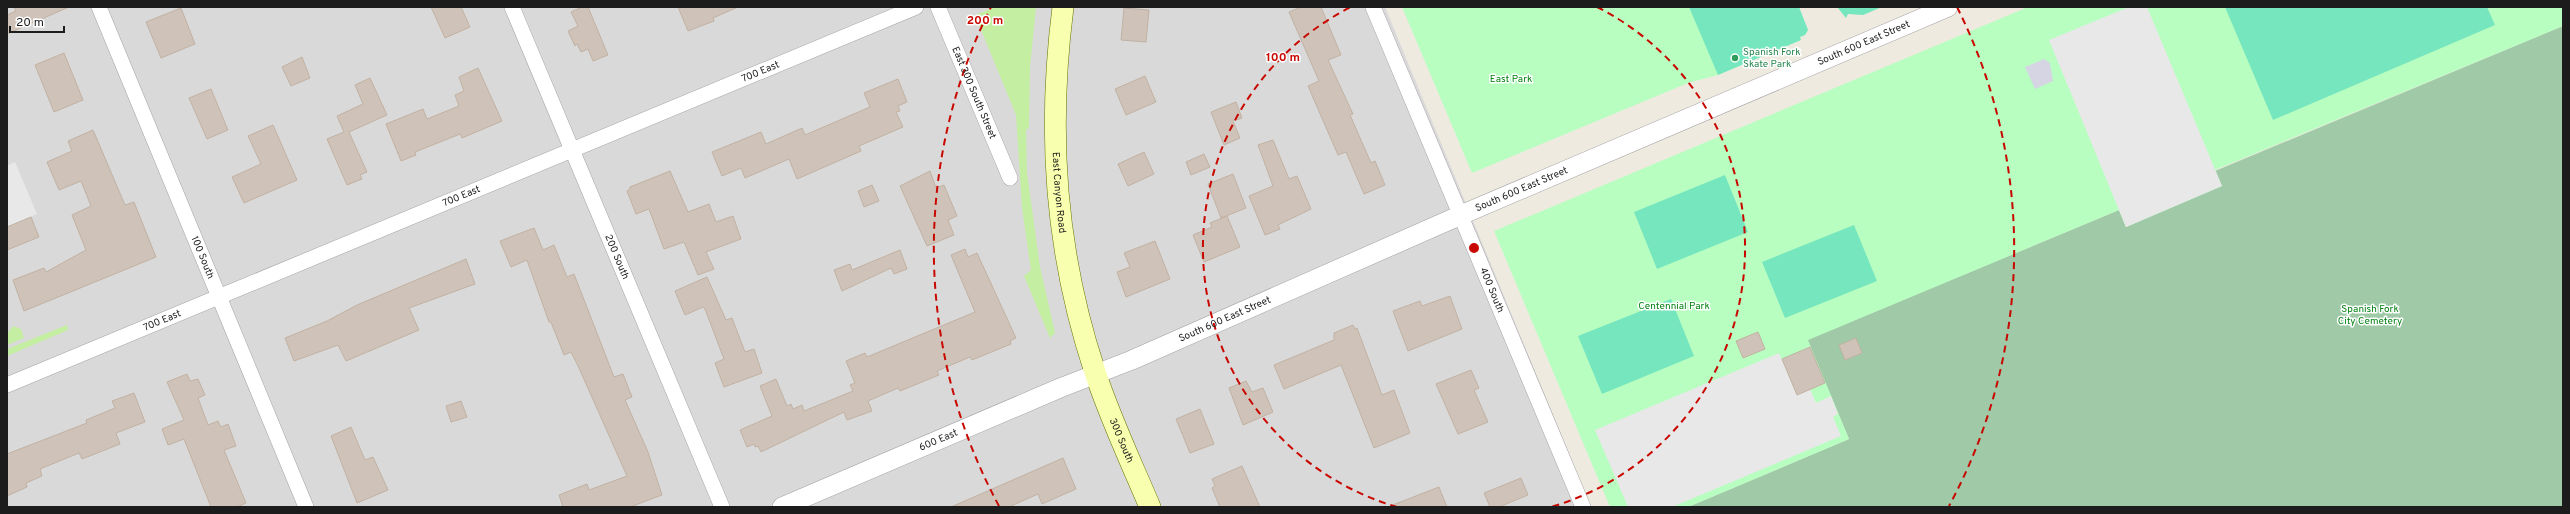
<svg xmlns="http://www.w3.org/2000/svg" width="2570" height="514" font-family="Overpass,sans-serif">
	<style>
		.residential { fill: #dad9d9 }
		.grass { fill: #c4eea1 }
		.cemetery { fill: #9fc9a7 }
		.park { fill: #b8fec0 }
		.pitch { fill: #76e6bf }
		.parking { fill: #e8e8e8 }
		.plaza { fill: #d5d5e4 }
		.building { fill: #cfc3b9; stroke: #c1b1a2 }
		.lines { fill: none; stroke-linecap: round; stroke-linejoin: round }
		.minor-casing { stroke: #a3a3a3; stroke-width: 16 }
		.tertiary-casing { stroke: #a3a3a3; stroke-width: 20 }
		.secondary-casing { stroke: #647600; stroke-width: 22 }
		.minor { stroke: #fff; stroke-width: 15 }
		.tertiary { stroke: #fff; stroke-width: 19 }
		.secondary { stroke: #f8ffae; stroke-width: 21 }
		.ring { fill: none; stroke: #c80800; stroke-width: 2; stroke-dasharray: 7 5 }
		.leisure-dot { fill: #2e9e5b; stroke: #fff; stroke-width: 1.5 }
		.labels { text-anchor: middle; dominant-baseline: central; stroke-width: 3; stroke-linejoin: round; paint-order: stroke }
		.street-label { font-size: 10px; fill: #1c1c1c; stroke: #fff }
		.leisure-label { font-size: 10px; fill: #27864d; stroke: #fff; text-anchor: start }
		.park-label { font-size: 10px; fill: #028212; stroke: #fff }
		.centre { fill: #c80800; stroke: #fff; stroke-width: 2 }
		.ring-label { font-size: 12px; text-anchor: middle; font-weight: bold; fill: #c80800; stroke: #fff; stroke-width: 3; stroke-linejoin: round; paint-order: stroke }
	</style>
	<rect width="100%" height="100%" fill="#efeae0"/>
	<!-- residential -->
	<path class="residential" d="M7,7H1385L1591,507H7Z"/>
	<!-- grass -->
	<path class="grass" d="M995,7H1036L1030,67L1029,128L1026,130L1027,173L1040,267L1055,333L1050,338L1024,276L1031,270L1022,208L1016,115L975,15Z
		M67,325L68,330L7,356V349Z
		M13,326L21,329L24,338L7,345V334Z"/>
	<!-- cemetery -->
	<path class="cemetery" d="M2563,26V507H1688L1849,439L1807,340L2119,210L2126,227L2221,186L2215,171Z"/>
	<!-- park -->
	<path class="park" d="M1402,7H1799L1808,30L1805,35L1800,37L1801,40L1718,75L1688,83L1472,173Z
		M2028,7H2563V26L2215,170L2222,186L2126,227L2119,210L1808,340L1849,439L1688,507H1610L1494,231Z"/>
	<!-- pitch -->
	<path class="pitch" d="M1689,7H1799L1808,30L1805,35L1800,37L1801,40L1718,75Z
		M1837,7H1882L1863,15L1848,14L1846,18Z
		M2225,7H2487L2495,25L2273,120Z
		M1725,175L1748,232L1657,269L1634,212Z
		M1854,225L1877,281L1785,318L1762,262Z
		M1671,299L1694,356L1602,394L1578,336Z"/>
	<!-- parking -->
	<path class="parking" d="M2129,7H2147L2222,186L2126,227L2049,40Z
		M15,162L37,214L7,227V166Z
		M1779,353L1797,395L1810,389L1816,403L1831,396L1838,414L1833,417L1841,436L1672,507H1628L1595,430Z"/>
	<!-- plaza -->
	<path class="plaza" d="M2044,59L2050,63L2053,81L2035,89L2025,67Z"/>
	<!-- building -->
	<path class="building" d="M14,7H69L7,34V15L16,11Z
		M431,7H461L470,27L445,38Z
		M582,7H588L608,55L593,61L588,49L581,52L577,44L575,46L568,31L578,26L571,12Z
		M678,7H738L713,18L714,21L688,31Z
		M1301,7H1321L1341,55L1328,60L1353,114L1350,115L1371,163L1375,161L1385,185L1364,194L1346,152L1338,155L1308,86L1319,81L1289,12Z
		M181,8L195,44L161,58L146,22Z
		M1124,8L1149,10L1146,42L1121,40Z
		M64,53L83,100L54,112L35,65Z
		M302,57L310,78L291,86L282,67Z
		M478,68L502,121L462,138L460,134L415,152L416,155L401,161L386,124L423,109L427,119L459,106L455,95L464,91L459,77Z
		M1145,76L1156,102L1126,115L1115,89Z
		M370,78L387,115L349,132L367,172L360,175L362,179L347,185L327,139L344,132L337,116L363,104L355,85Z
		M898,79L907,102L898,106L900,111L896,112L903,127L859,146L861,151L797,179L789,159L745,178L741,168L722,176L712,152L761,132L766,144L802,128L805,135L870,107L864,93Z
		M211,89L228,130L207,139L189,98Z
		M1236,102L1242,118L1233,121L1240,138L1224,145L1211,112Z
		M273,125L297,180L244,203L232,177L261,164L248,136Z
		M93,130L125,205L134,202L156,257L24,311L13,280L44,268L46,272L86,250L72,215L91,206L81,181L59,190L47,162L72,151L68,141Z
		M1273,140L1289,179L1297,176L1311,209L1278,225L1280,229L1265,235L1249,196L1273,186L1258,145Z
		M1144,152L1154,174L1128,186L1118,164Z
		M1204,154L1210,167L1191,175L1186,162Z
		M670,171L688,212L709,204L716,222L733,216L741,239L706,252L714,269L698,275L684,242L664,249L649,209L636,214L627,191L630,189V187Z
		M930,171L936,188L944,185L957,216L948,220L954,235L927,246L900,186Z
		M1233,174L1246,208L1221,218L1208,184Z
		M872,185L879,201L864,207L858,191Z
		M1227,216L1240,247L1204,262L1193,235L1212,227L1210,223Z
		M31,217L39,237L7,250V227Z
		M534,228L543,250L554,245L567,277L574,274L614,377L623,374L632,397L625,400L648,452L662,495L630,507H563L559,495L587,484L589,490L627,476L579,368L571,352L564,355L551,322H549L527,260L511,267L500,241Z
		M1155,241L1170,279L1126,297L1117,272L1130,267L1124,253Z
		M965,249L968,257L977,253L1016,338L1010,341L1011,344L972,360L970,357L937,371L939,375L900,391L898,388L868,401L872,411L847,420L844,412L761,452L758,446L755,447L754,444L747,447L740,430L772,416L760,386L776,379L787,406L791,404L793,409L802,405L804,411L853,391L850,385L855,383L846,361L865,353L867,357L975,312L951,255Z
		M900,250L907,269L894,274L891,268L842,291L834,270L850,264L852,270Z
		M466,259L475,284L409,308L419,330L346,361L338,345L294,361L285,338L327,321L357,305Z
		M707,277L726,320L732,318L745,352L754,349L762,373L724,387L715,363L724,359L705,309L703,307L685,315L675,291Z
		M1450,296L1462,329L1408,351L1393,311L1420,301L1422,306Z
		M1353,325L1355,329L1357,328L1382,395L1394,390L1410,433L1374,448L1341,365L1284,389L1274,365L1334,340V333Z
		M1758,332L1765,349L1743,358L1736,341Z
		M1856,338L1862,353L1845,360L1839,345Z
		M1810,347L1825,383L1797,395L1782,359Z
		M1471,370L1479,388L1474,390L1488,422L1458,434L1436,384Z
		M187,374L190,381L198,379L205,395L198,398L208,425L218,421L221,427L228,424L236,446L224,450L246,503L237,507H211L184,439L168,445L162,429L184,420L167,382Z
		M1246,381L1252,392L1263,388L1273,412L1243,425L1229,388Z
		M134,393L145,422L116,433L120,444L82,459L79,453L40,469L42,476L26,483L27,487L7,496V454L87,423L86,420L115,408L112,401Z
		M461,401L467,417L451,422L446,406Z
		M1200,409L1214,444L1190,453L1176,419Z
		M351,427L365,460L373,457L388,490L357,503L331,436Z
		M1063,458L1076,489L1042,504L1038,494L1009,507H951Z
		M1242,466L1260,507H1220L1212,488L1215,486L1212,479Z
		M1521,478L1528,495L1499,507H1490L1484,493Z
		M1439,487L1447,507H1390V506Z"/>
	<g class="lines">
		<defs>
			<g id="minor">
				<path id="s1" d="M99,7L306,507"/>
				<path id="s2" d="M512,7L722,507"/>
				<path id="s3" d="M938,7L1010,178"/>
				<path id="s4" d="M1373,7L1583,507"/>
				<path id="s5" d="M7,385L916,7"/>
			</g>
			<g id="tertiary">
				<path id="s6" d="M782,507L1060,388L1132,360L1461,215L1948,7"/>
			</g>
			<g id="secondary">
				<path id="s7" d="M1063,7C1047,133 1055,251 1095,372C1110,418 1131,462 1150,507"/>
			</g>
		</defs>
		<!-- minor casing -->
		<use href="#minor" class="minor-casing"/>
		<!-- tertiary casing -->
		<use href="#tertiary" class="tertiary-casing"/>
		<!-- secondary casing -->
		<use href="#secondary" class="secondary-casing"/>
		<!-- minor -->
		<use href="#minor" class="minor"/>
		<!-- tertiary -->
		<use href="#tertiary" class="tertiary"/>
		<!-- secondary -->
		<use href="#secondary" class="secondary"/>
	</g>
	<!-- distance rings -->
	<g class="ring">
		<path d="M1397 507A270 270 0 0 1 1351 7M1597 7A270 270 0 0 1 1551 507"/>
		<path d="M999 506A540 540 0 0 1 991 7M1957 7A540 540 0 0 1 1949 506"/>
	</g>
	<!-- markers -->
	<circle class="leisure-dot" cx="1735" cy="58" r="4"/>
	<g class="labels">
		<!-- street labels -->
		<g class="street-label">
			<text stroke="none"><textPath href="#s6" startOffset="1177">South 600 East Street</textPath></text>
			<text stroke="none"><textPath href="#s5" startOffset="816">700 East</textPath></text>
			<text stroke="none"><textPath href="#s3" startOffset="93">East 300 South Street</textPath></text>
			<text stroke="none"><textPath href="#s6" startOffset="805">South 600 East Street</textPath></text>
			<text stroke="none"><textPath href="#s7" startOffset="186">East Canyon Road</textPath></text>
			<text stroke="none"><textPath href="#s5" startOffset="492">700 East</textPath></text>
			<text stroke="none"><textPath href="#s1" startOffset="271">100 South</textPath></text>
			<text stroke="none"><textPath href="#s2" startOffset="271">200 South</textPath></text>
			<text stroke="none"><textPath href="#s4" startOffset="307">400 South</textPath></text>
			<text stroke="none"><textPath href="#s6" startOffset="481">South 600 East Street</textPath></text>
			<text stroke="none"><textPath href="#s5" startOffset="168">700 East</textPath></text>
			<text stroke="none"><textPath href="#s6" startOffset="170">600 East</textPath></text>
			<text stroke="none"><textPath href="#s7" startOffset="443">300 South</textPath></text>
		</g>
		<!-- leisure labels -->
		<g class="leisure-label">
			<text x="1743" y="52">Spanish Fork<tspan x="1743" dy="12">Skate Park</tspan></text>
		</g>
		<!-- park labels -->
		<g class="park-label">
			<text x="1511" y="79">East Park</text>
			<text x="1674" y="306">Centennial Park</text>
			<text x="2370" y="309">Spanish Fork<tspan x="2370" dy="12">City Cemetery</tspan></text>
		</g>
	</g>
	<circle cx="1474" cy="248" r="6" class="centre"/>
	<g class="ring-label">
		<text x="985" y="24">200 m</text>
		<text x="1283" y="61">100 m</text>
	</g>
	<!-- border -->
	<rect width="2570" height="514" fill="none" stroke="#1c1c1c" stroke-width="16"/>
	<!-- scale -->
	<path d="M10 26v6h54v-6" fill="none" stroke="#1c1c1c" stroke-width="2"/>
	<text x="16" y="26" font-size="12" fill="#1c1c1c" stroke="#ffffff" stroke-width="3" paint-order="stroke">20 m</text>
</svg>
